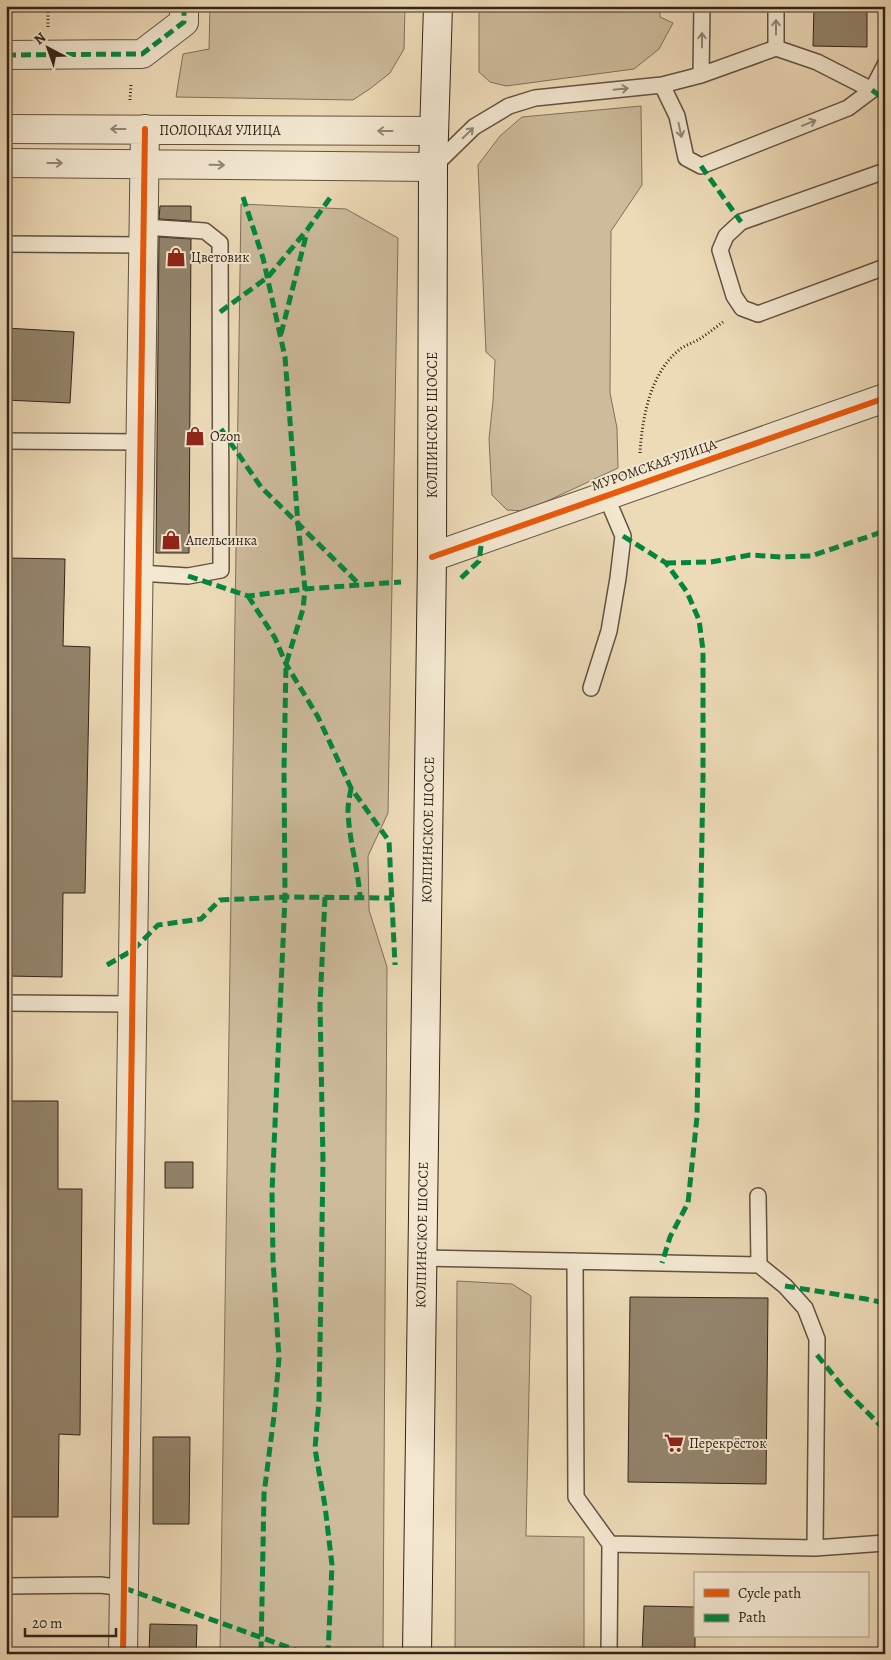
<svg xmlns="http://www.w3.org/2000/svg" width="891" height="1660" font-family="Alegreya,serif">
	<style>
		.green { fill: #cdbb9c; stroke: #80705a }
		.building { fill: #93836b; stroke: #322418 }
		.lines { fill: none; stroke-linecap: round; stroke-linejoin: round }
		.lane-casing { stroke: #615240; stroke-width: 18 }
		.street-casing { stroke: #615240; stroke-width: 30 }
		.secondary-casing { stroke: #322418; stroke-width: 30 }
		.path { stroke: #322418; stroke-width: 3; stroke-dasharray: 1 2.5; stroke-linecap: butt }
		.lane { stroke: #f3e7d0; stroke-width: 15 }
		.street { stroke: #f3e7d0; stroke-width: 28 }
		.secondary { stroke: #f3e7d0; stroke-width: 28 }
		.quiet { stroke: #00873e; stroke-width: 5; stroke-dasharray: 10 5; stroke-linecap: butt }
		.cycleway-casing { stroke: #f3e7d0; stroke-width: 9 }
		.cycleway { stroke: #e8590c; stroke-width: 6 }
		.oneway { stroke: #928674 }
		.labels { text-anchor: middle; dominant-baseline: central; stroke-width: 4; stroke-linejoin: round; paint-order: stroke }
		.street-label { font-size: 14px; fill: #322418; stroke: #f3e7d0 }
		.poi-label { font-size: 14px; fill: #322418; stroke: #f3e7d0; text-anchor: start }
	</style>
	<rect width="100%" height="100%" fill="#eddab7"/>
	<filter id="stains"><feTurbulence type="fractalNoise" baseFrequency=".004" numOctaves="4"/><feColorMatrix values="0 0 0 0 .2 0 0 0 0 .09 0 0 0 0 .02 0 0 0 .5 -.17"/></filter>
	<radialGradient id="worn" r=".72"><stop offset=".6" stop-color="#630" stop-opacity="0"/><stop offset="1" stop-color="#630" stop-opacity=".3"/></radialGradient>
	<!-- green -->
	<path class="green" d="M210,6H405L404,49L390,73L371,88L353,100L176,97L183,54L209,49Z
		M479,6H660V17L673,23L659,49L634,69L506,86L490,82L479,72Z
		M641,106L642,185L611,231L610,393L617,428L618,468L526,511L507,510L492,495L489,439L493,401L495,360L486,352L478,165L500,136L522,117Z
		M241,204L346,209L398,238L388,813L368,856L369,910L387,967L383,1654H220Z
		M457,1281L512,1284L531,1296L526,1536L584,1537V1654H455Z"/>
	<!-- building -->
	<path class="building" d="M814,6H867V47L813,46Z
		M160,206H191V221L159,219Z
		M159,237L191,239L189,553H156Z
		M6,328L74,332L70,403L6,400Z
		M6,558L65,559L63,646L90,647L85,893H63L62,977L6,976L12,625H6Z
		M6,1101H58V1189H82L80,1435L59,1434L58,1517H6V1452H8L10,1161H6Z
		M165,1162H193V1188H165Z
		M630,1297L768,1298L766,1484L628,1482Z
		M153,1437H190L189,1524H153Z
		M644,1606L695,1607V1654H642Z
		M150,1624L197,1625L196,1654H149Z"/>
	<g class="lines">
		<defs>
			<path id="lane" d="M776,6V48
				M701,75L702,6
				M662,85L677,116L686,158L701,166L848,108L872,90L885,65
				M433,167L474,127L509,106L535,98L662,85L701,75L776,48L817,62L872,90
				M885,171L741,222L726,236L720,250L734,296L742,308L758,314L885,267
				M6,244L144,245
				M6,441L141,442
				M139,573L188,576L221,570L220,243L205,231L144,227
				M591,688L609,631L618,578L623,536L606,496
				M6,1003L132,1004
				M758,1196L759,1265
				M422,1258L759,1265L785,1286L805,1308L817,1339L815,1548
				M575,1261L576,1497L610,1544L609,1654
				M610,1544L815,1548L885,1543
				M6,1586L100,1585L124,1588"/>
			<path id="street" d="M6,55L142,54L184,22V6
				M6,129L434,131
				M6,163L433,167
				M432,557L885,398
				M123,1654L145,129"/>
			<path id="secondary" d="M417,1654L432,557L433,167L438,6"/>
		</defs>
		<!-- lane casing -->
		<use href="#lane" class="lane-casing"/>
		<!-- street casing -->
		<use href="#street" class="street-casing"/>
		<!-- secondary casing -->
		<use href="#secondary" class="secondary-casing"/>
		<!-- path -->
		<path class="path" d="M48,27V6
			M130,100L131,84
			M640,453C642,419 650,374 678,351C684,345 694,343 701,338C709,333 716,327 723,322"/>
		<!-- lane -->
		<use href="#lane" class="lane"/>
		<!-- street -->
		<use href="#street" class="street"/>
		<!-- secondary -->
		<use href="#secondary" class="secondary"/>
		<!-- quiet -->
		<path class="quiet" d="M6,55L142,54L184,22V6
			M872,90L885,100
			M701,166L741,222
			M243,197L263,258L285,357L298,524L305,589L303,609L286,664L284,769L285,897L272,1192L273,1260L279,1358L274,1416L264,1494L261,1654
			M220,312L268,277L307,230L330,198
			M281,334L307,232
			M221,429L261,487L360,585
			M623,536L666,563L687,592L699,620L703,650V778L697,1117L688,1203L670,1237L662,1263
			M666,563L711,562L750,555L781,557L811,556L885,531
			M188,576L248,596L305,589L401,582
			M461,578L479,561L482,539
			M248,596L275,638L286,664L318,717L351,788L389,841L395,965
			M351,788C350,795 348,803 348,811C349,840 358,868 360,897
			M325,897L320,1005L323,1162L321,1289L319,1400L315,1449L325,1506L332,1565L328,1654
			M107,965L133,950L158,925L201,919L220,900L285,897L392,898
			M785,1286L866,1299L885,1303
			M817,1355L847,1392L885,1430
			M124,1588L307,1654"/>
		<defs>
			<path id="cycleway" d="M432,557L885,398
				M123,1654L145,129"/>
		</defs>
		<!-- cycleway casing -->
		<use href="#cycleway" class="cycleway-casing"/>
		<!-- cycleway -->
		<use href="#cycleway" class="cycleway"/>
	</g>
	<!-- one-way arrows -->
	<defs><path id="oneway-shaft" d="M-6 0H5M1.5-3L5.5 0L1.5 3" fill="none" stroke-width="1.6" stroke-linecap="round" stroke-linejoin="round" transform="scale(1.25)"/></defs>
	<g class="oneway">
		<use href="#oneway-shaft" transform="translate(776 27) rotate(-90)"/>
		<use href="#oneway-shaft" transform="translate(702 40) rotate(-90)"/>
		<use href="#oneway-shaft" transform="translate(621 89) rotate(-6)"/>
		<use href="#oneway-shaft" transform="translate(809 123) rotate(-22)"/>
		<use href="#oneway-shaft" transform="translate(118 129) rotate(-180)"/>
		<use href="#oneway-shaft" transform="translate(680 130) rotate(78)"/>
		<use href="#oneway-shaft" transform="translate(385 131) rotate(-180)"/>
		<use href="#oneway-shaft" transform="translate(468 133) rotate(-44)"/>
		<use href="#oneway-shaft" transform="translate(55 163)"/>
		<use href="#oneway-shaft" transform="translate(217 165) rotate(1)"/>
	</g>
	<!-- icons -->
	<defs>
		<symbol id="shop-bare" viewBox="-9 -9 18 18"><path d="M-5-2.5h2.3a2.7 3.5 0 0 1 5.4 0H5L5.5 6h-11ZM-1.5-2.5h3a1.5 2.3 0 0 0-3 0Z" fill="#8f2418" stroke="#f3e7d0" stroke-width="2.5" paint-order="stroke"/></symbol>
		<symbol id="supermarket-bare" viewBox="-9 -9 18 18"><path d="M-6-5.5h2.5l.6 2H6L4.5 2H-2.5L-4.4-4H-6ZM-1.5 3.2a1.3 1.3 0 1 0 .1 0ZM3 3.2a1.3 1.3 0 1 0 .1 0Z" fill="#8f2418" stroke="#f3e7d0" stroke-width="2.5" paint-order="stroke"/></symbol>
	</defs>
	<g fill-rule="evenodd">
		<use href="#shop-bare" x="162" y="243" width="28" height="28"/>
		<use href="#shop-bare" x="181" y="422" width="28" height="28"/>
		<use href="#shop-bare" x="157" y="526" width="28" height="28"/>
		<use href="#supermarket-bare" x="660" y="1429" width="28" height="28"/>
	</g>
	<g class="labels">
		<!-- street labels -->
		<g class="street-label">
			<text x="220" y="130">ПОЛОЦКАЯ УЛИЦА</text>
			<text transform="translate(432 425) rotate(-90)">КОЛПИНСКОЕ ШОССЕ</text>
			<text transform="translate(654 465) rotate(-19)">МУРОМСКАЯ УЛИЦА</text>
			<text transform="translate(428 830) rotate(-89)">КОЛПИНСКОЕ ШОССЕ</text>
			<text transform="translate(422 1235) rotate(-89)">КОЛПИНСКОЕ ШОССЕ</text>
		</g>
		<!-- poi labels -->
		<g class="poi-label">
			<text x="191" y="257">Цветовик</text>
			<text x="210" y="436">Ozon</text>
			<text x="186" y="540">Апельсинка</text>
			<text x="689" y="1443">Перекрёсток</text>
		</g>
	</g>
	<!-- margin -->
	<rect width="891" height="1660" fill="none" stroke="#eddab7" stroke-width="25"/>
	<rect x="8" y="8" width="876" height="1645" fill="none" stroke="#322418" stroke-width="2.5"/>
	<rect x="12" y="12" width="866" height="1635" fill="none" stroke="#322418"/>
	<!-- legend -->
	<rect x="694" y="1572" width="175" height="65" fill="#f3e7d0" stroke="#a69986"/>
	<rect x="704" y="1589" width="25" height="8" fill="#e8590c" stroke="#a69986"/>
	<text x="738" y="1598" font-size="15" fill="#322418">Cycle path</text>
	<rect x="704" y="1614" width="25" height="8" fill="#00873e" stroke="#a69986"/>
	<text x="738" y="1622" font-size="15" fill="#322418">Path</text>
	<!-- north arrow -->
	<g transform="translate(48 48) rotate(319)" stroke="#f3e7d0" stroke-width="4" paint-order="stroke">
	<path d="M0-4L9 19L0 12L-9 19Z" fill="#322418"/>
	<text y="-8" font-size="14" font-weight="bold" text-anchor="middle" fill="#322418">N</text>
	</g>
	<!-- scale -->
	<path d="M25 1628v8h91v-8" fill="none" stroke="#322418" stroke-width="2.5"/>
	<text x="32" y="1628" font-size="15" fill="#322418" stroke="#f3e7d0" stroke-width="4" paint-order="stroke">20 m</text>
	<rect width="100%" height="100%" filter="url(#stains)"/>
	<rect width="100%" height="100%" fill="url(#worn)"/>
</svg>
